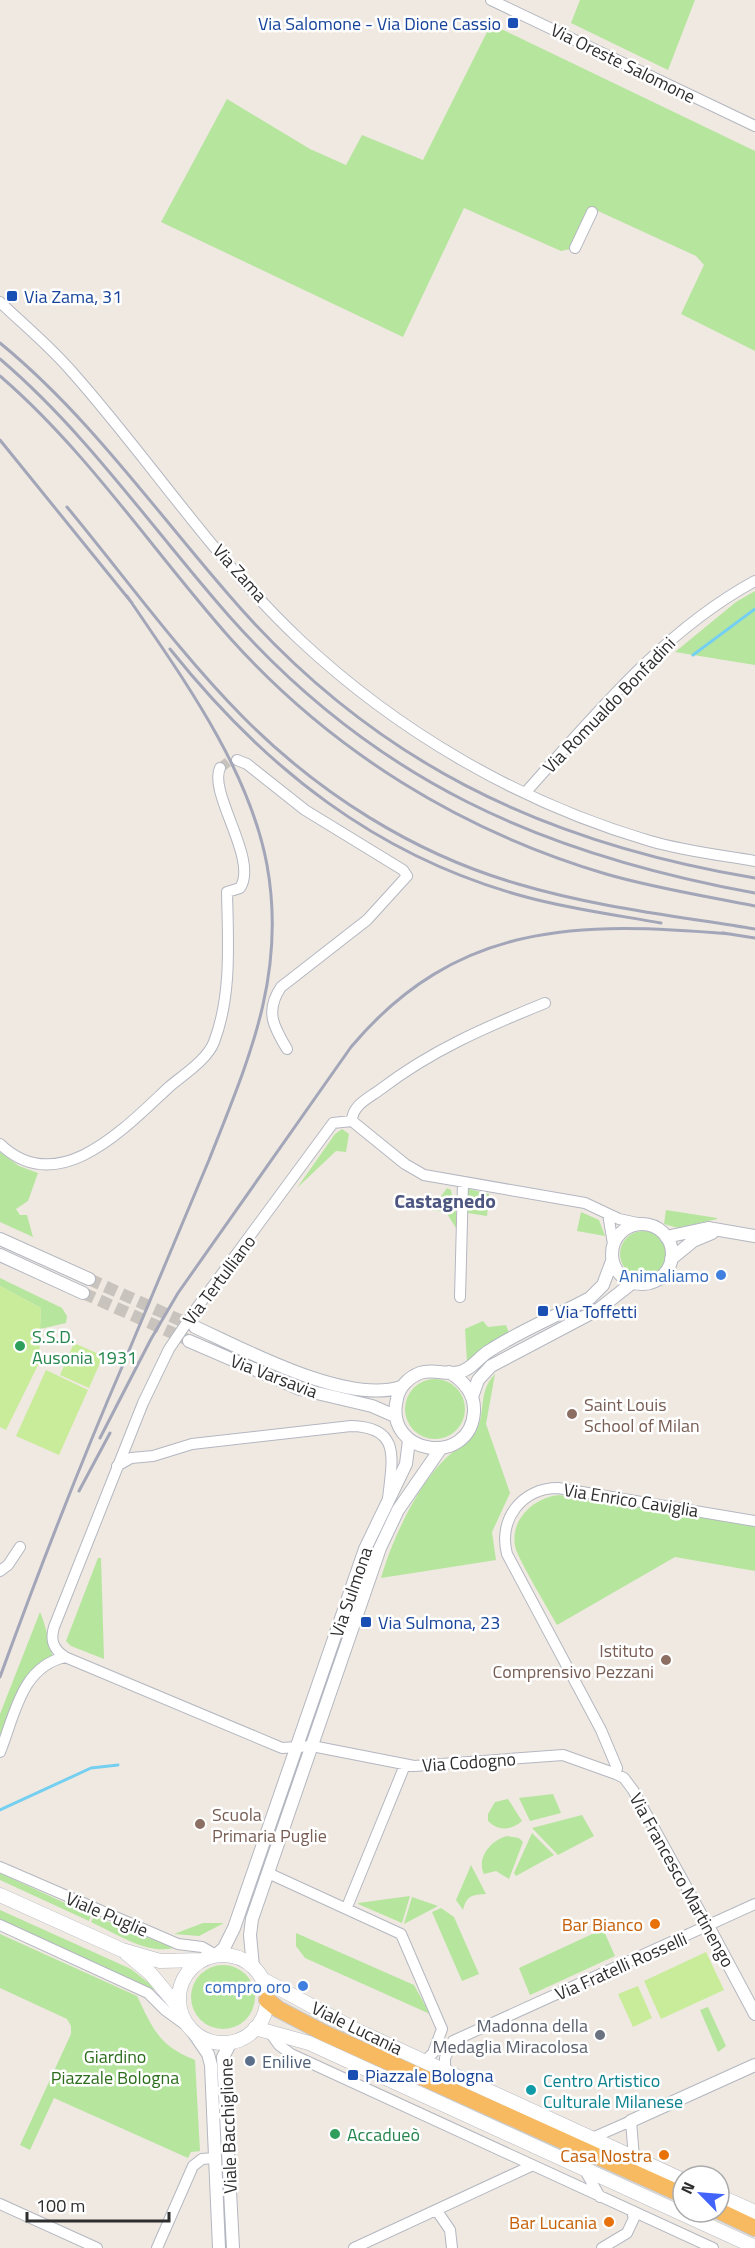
<svg xmlns="http://www.w3.org/2000/svg" width="755" height="2248" font-family="'Titillium Web',sans-serif">
	<style>
		.green { fill: #b6e59e }
		.pitch { fill: #c9ec9a }
		.lines { fill: none; stroke-linecap: round; stroke-linejoin: round }
		.stream { stroke: #75cff0; stroke-width: 3 }
		.minor-tunnel { stroke: #c8c4bd; stroke-width: 10; stroke-dasharray: 10 5; stroke-linecap: butt }
		.tertiary-tunnel { stroke: #c8c4bd; stroke-width: 12; stroke-dasharray: 12 6; stroke-linecap: butt }
		.minor-casing { stroke: #b4b7c1; stroke-width: 12 }
		.tertiary-casing { stroke: #b4b7c1; stroke-width: 14 }
		.secondary-casing { stroke: #b4b7c1; stroke-width: 15 }
		.trunk-casing { stroke: #c9c9c9; stroke-width: 18 }
		.minor { stroke: #fff; stroke-width: 10 }
		.tertiary { stroke: #fff; stroke-width: 12 }
		.secondary { stroke: #fff; stroke-width: 14 }
		.trunk { stroke: #f8ba60; stroke-width: 16 }
		.rail { stroke: #a3a6b8; stroke-width: 3 }
		.transit-dot { fill: #1a4fb4; stroke: #fff; stroke-width: 2 }
		.shop-dot { fill: #3f7fe0; stroke: #fff; stroke-width: 2 }
		.leisure-dot { fill: #2e9e5b; stroke: #fff; stroke-width: 2 }
		.education-dot { fill: #8d6e63; stroke: #fff; stroke-width: 2 }
		.food-dot { fill: #e8710a; stroke: #fff; stroke-width: 2 }
		.worship-dot { fill: #6b7280; stroke: #fff; stroke-width: 2 }
		.service-dot { fill: #5c6f8a; stroke: #fff; stroke-width: 2 }
		.culture-dot { fill: #0f9aa8; stroke: #fff; stroke-width: 2 }
		.labels { text-anchor: middle; dominant-baseline: central; stroke-width: 5; stroke-linejoin: round; paint-order: stroke }
		.transit-label { font-size: 18px; fill: #164399; stroke: #fff; text-anchor: start }
		.street-label { font-size: 18px; fill: #2e2e2e; stroke: #fff }
		.shop-label { font-size: 18px; fill: #366cbe; stroke: #fff; text-anchor: end }
		.leisure-label { font-size: 18px; fill: #27864d; stroke: #fff; text-anchor: start }
		.education-label { font-size: 18px; fill: #785e54; stroke: #fff; text-anchor: start }
		.food-label { font-size: 18px; fill: #c56008; stroke: #fff; text-anchor: end }
		.worship-label { font-size: 18px; fill: #5b616d; stroke: #fff; text-anchor: end }
		.park-label { font-size: 18px; fill: #2c6e1b; stroke: #fff }
		.service-label { font-size: 18px; fill: #4e5e75; stroke: #fff; text-anchor: start }
		.culture-label { font-size: 18px; fill: #0d838f; stroke: #fff; text-anchor: start }
		.neighbourhood-label { font-size: 20px; font-weight: bold; fill: #4d5680; stroke: #fff }
	</style>
	<rect width="100%" height="100%" fill="#efe9e1"/>
	<!-- green -->
	<path class="green" d="M580,0H695L668,70L571,23Z
		M491,24L755,151V351L681,314L704,265L696,256L598,211L592,212L575,248L561,251L464,208L403,337L161,222L227,99L310,149L346,165L362,135L423,160Z
		M755,591V665L675,652L736,602Z
		M342,1129L349,1134L346,1152L336,1151L297,1188L335,1134Z
		M0,1152L19,1166L38,1173L28,1201L16,1209L20,1215H27L33,1237L0,1222Z
		M447,1188L451,1190L453,1203H456V1228L446,1212L432,1210L434,1202H437Z
		M469,1189L489,1194L487,1216L468,1213L467,1191Z
		M666,1210L717,1218V1219L678,1228L664,1224Z
		M581,1212L599,1220L605,1236L577,1231Z
		M620 1254a23 23 0 1 1 46 0a23 23 0 1 1-46 0Z
		M0,1278L62,1308L67,1316L66,1323L40,1329L41,1308L0,1286Z
		M483,1321L488,1327L506,1325L509,1333L485,1346L467,1362L465,1329Z
		M495,1374L486,1424L510,1493L492,1532L496,1560L381,1578C392,1540 417,1485 447,1457C456,1448 468,1445 475,1433C487,1413 477,1392 495,1374Z
		M405 1409a30 30 0 1 1 60 0a30 30 0 1 1-60 0Z
		M559,1495L755,1526V1571L675,1557L557,1625C549,1610 517,1558 515,1546C510,1519 535,1497 559,1495Z
		M98,1558H101L104,1659L71,1646L66,1641Z
		M40,1612C47,1628 48,1642 53,1657C19,1668 12,1713 0,1742V1714Z
		M553,1794L561,1813L530,1821L519,1798Z
		M508,1799L522,1821C510,1831 498,1831 488,1821V1814L495,1802Z
		M582,1815L594,1836L558,1855L532,1828Z
		M532,1833L554,1855L516,1876L514,1873Z
		M507,1836L519,1838L523,1842L509,1879L496,1871L484,1874C476,1858 491,1840 507,1836Z
		M471,1865L486,1894C472,1895 467,1895 463,1910L456,1900Z
		M0,1873L91,1915L89,1921L0,1880Z
		M410,1896L402,1923L358,1904V1903Z
		M412,1897L438,1906L404,1924Z
		M441,1908L454,1917L479,1974L462,1981L432,1912Z
		M0,1910L131,1969L155,1988L154,1990L0,1919Z
		M94,1916L174,1948C147,1955 115,1933 91,1922Z
		M203,1923H224L199,1936L174,1934Z
		M603,1929L615,1956L530,1995L519,1968Z
		M296,1933L414,1985L430,2014L305,1958L296,1946Z
		M0,1934L137,1996C153,2029 159,2046 195,2060L200,2151L191,2152L188,2158L54,2098L30,2150L20,2145L71,2034V2026L67,2019L0,1988Z
		M191 1997a32 32 0 1 1 64 0a32 32 0 1 1-64 0Z
		M708,2007L726,2046L718,2052L700,2010Z"/>
	<!-- pitch -->
	<path class="pitch" d="M0,1286L41,1308L39,1363L6,1430L0,1427Z
		M74,1343L103,1356L89,1388L60,1375Z
		M46,1370L88,1390L59,1455L16,1436Z
		M706,1952L724,1990L661,2019L644,1981Z
		M638,1986L652,2018L633,2027L618,1994Z"/>
	<g class="lines">
		<!-- stream -->
		<path class="stream" d="M693,655L755,609
			M0,1810L91,1768L118,1765"/>
		<!-- minor-tunnel -->
		<path class="minor-tunnel" d="M220,768L228,762L237,760"/>
		<!-- tertiary-tunnel -->
		<path class="tertiary-tunnel" d="M89,1279L195,1327
			M83,1293L186,1339"/>
		<defs>
			<path id="minor" d="M491,0L755,126
				M575,248L592,212
				M0,302C24,325 51,347 73,373C150,460 215,560 299,639C398,732 520,803 650,841C684,851 720,855 755,861
				M237,760L247,764L305,810L403,870L407,876L367,920L281,987C265,1011 273,1026 287,1049
				M525,793C594,716 663,631 755,581
				M352,1121C352,1105 369,1098 381,1089C432,1050 486,1027 545,1003
				M0,1144C58,1200 125,1128 169,1087C183,1075 207,1060 214,1042C232,995 228,941 227,892L240,888C259,860 208,793 220,768
				M608,1214L613,1244
				M642,1224L619,1219L585,1203L424,1175L405,1164L352,1121L333,1123L196,1309L169,1349L143,1403L54,1627C50,1640 53,1649 65,1657L282,1748L312,1746L414,1766L563,1755L616,1774L624,1778L633,1790L708,1926
				M460,1297L463,1183
				M117,1466L131,1458L153,1456L192,1444L351,1426C402,1427 392,1460 388,1499
				M0,1571L8,1565L20,1547
				M0,1752C15,1715 21,1667 65,1657
				M616,1774L617,1768L601,1730L507,1554C498,1519 522,1488 558,1488L755,1521
				M0,1867L178,1944L202,1947L216,1955
				M268,1873L401,1934L442,2029L433,2053L425,2061
				M347,1907L405,1765
				M0,1925L148,1993L165,2010L191,2029
				M269,2031L279,2045L291,2054L713,2248
				M453,2041L755,1904
				M445,2070V2058L453,2041
				M592,2138L631,2121L634,2158
				M583,2167L600,2197
				M0,2204L97,2248
				M437,2211L450,2230L452,2248
				M157,2248L193,2166L202,2159L215,2158
				M354,2248L531,2166
				M602,2248L627,2233L634,2218L632,2212"/>
			<path id="tertiary" d="M612 1254a30 30 0 1 1 60 0a30 30 0 1 1-60 0Z
				M666,1237L708,1228L755,1236
				M0,1239L89,1279
				M0,1255L83,1293
				M671,1259L693,1241L712,1233
				M195,1327C245,1350 347,1405 401,1387
				M189,1341L300,1389L372,1406L395,1416
				M449,1372C464,1381 475,1394 474,1412C470,1468 383,1455 397,1399C399,1387 409,1377 420,1373C434,1368 447,1376 460,1372C472,1369 479,1357 489,1351C521,1330 557,1316 590,1298L603,1285L612,1261
				M472,1397L478,1380L491,1366L599,1309L632,1283
				M708,1926L755,2014
				M216,1955L224,1948L234,1928L365,1549L406,1464L409,1440
				M253,1967L250,1935L252,1919L380,1548L398,1510L441,1448
				M191,2029L208,2054L211,2065L219,2248
				M231,2042L223,2057L233,2248
				M631,2121L755,2065"/>
			<path id="secondary" d="M0,1895L122,1950L160,1961L202,1960
				M126,1953L150,1973L180,2009
				M179 1999a44 44 0 1 1 88 0a44 44 0 1 1-88 0Z
				M262,1979L356,2030L683,2180
				M255,2028L309,2043L755,2247
				M719,2196L755,2212"/>
			<path id="trunk" d="M267,2000L278,2009L324,2033L683,2195
				M719,2211L755,2228"/>
		</defs>
		<!-- minor casing -->
		<use href="#minor" class="minor-casing"/>
		<!-- tertiary casing -->
		<use href="#tertiary" class="tertiary-casing"/>
		<!-- secondary casing -->
		<use href="#secondary" class="secondary-casing"/>
		<!-- trunk casing -->
		<use href="#trunk" class="trunk-casing"/>
		<!-- minor -->
		<use href="#minor" class="minor"/>
		<!-- tertiary -->
		<use href="#tertiary" class="tertiary"/>
		<!-- secondary -->
		<use href="#secondary" class="secondary"/>
		<!-- trunk -->
		<use href="#trunk" class="trunk"/>
		<!-- rail -->
		<path class="rail" d="M0,343C88,415 154,509 228,594C371,761 541,842 755,878
			M0,359C88,434 153,530 229,616C375,781 542,854 755,893
			M0,376C88,452 153,551 230,638C331,751 461,831 606,874C654,888 705,896 755,906
			M0,440L132,603
			M67,507C125,577 179,652 242,716C318,793 414,854 518,884C595,907 676,916 755,929
			M170,649C265,768 377,857 526,897C570,909 616,915 661,923
			M723,933L755,938
			M100,1438L151,1339L178,1293L351,1047C457,921 579,921 731,934
			M79,1491L110,1433
			M0,1677C39,1570 80,1464 125,1360C153,1293 181,1227 209,1160C248,1061 287,975 267,865C249,768 182,677 127,596"/>
	</g>
	<!-- markers -->
	<g class="transit-dot">
		<rect x="507" y="17" width="12" height="12" rx="3"/>
		<rect x="6" y="290" width="12" height="12" rx="3"/>
		<rect x="537" y="1305" width="12" height="12" rx="3"/>
		<rect x="360" y="1616" width="12" height="12" rx="3"/>
		<rect x="347" y="2069" width="12" height="12" rx="3"/>
	</g>
	<g class="shop-dot">
		<circle cx="721" cy="1275" r="6"/>
		<circle cx="303" cy="1986" r="6"/>
	</g>
	<g class="leisure-dot">
		<circle cx="20" cy="1346" r="6"/>
		<circle cx="335" cy="2134" r="6"/>
	</g>
	<g class="education-dot">
		<circle cx="572" cy="1414" r="6"/>
		<circle cx="666" cy="1660" r="6"/>
		<circle cx="200" cy="1824" r="6"/>
	</g>
	<g class="food-dot">
		<circle cx="655" cy="1924" r="6"/>
		<circle cx="664" cy="2155" r="6"/>
		<circle cx="609" cy="2222" r="6"/>
	</g>
	<circle class="worship-dot" cx="600" cy="2035" r="6"/>
	<circle class="service-dot" cx="250" cy="2061" r="6"/>
	<circle class="culture-dot" cx="531" cy="2090" r="6"/>
	<g class="labels">
		<!-- transit labels -->
		<g class="transit-label">
			<text x="501" y="23" text-anchor="end">Via Salomone - Via Dione Cassio</text>
			<text x="24" y="296">Via Zama, 31</text>
			<text x="555" y="1311">Via Toffetti</text>
			<text x="378" y="1622">Via Sulmona, 23</text>
			<text x="365" y="2075">Piazzale Bologna</text>
		</g>
		<!-- street labels -->
		<g class="street-label">
			<text transform="translate(623 63) rotate(26)">Via Oreste Salomone</text>
			<text transform="translate(240 573) rotate(48)">Via Zama</text>
			<text transform="translate(609 705) rotate(-46)">Via Romualdo Bonfadini</text>
			<text transform="translate(219 1280) rotate(-53)">Via Tertulliano</text>
			<text transform="translate(274 1376) rotate(21)">Via Varsavia</text>
			<text transform="translate(631 1500) rotate(9)">Via Enrico Caviglia</text>
			<text transform="translate(351 1592) rotate(-71)">Via Sulmona</text>
			<text transform="translate(469 1762) rotate(-4)">Via Codogno</text>
			<text transform="translate(682 1880) rotate(61)">Via Francesco Martinengo</text>
			<text transform="translate(107 1914) rotate(23)">Viale Puglie</text>
			<text transform="translate(621 1966) rotate(-24)">Via Fratelli Rosselli</text>
			<text transform="translate(357 2028) rotate(26)">Viale Lucania</text>
			<text transform="translate(228 2126) rotate(-92)">Viale Bacchiglione</text>
		</g>
		<!-- shop labels -->
		<g class="shop-label">
			<text x="709" y="1275">Animaliamo</text>
			<text x="291" y="1986">compro oro</text>
		</g>
		<!-- leisure labels -->
		<g class="leisure-label">
			<text x="32" y="1336">S.S.D.<tspan x="32" dy="21">Ausonia 1931</tspan></text>
			<text x="347" y="2134">Accadueò</text>
		</g>
		<!-- education labels -->
		<g class="education-label">
			<text x="584" y="1404">Saint Louis<tspan x="584" dy="21">School of Milan</tspan></text>
			<text x="654" y="1650" text-anchor="end">Istituto<tspan x="654" dy="21">Comprensivo Pezzani</tspan></text>
			<text x="212" y="1814">Scuola<tspan x="212" dy="21">Primaria Puglie</tspan></text>
		</g>
		<!-- food labels -->
		<g class="food-label">
			<text x="643" y="1924">Bar Bianco</text>
			<text x="652" y="2155">Casa Nostra</text>
			<text x="597" y="2222">Bar Lucania</text>
		</g>
		<!-- worship labels -->
		<g class="worship-label">
			<text x="588" y="2025">Madonna della<tspan x="588" dy="21">Medaglia Miracolosa</tspan></text>
		</g>
		<!-- park labels -->
		<g class="park-label">
			<text x="115" y="2056">Giardino<tspan x="115" dy="21">Piazzale Bologna</tspan></text>
		</g>
		<!-- service labels -->
		<g class="service-label">
			<text x="262" y="2061">Enilive</text>
		</g>
		<!-- culture labels -->
		<g class="culture-label">
			<text x="543" y="2080">Centro Artistico<tspan x="543" dy="21">Culturale Milanese</tspan></text>
		</g>
		<!-- neighbourhood labels -->
		<g class="neighbourhood-label">
			<text x="445" y="1200">Castagnedo</text>
		</g>
	</g>
	<!-- north arrow -->
	<g transform="translate(701 2194) rotate(295)"><circle r="28" fill="#ffffff" stroke="#ababab" stroke-width="1.5"/>
	<path d="M0-4.5L10 22L0 15L-10 22Z" fill="#4264fb"/>
	<text y="-9" font-size="16" font-weight="bold" text-anchor="middle" fill="#2e2e2e">N</text>
	</g>
	<!-- scale -->
	<path d="M27 2212v9h142v-9" fill="none" stroke="#2e2e2e" stroke-width="3"/>
	<text x="36" y="2212" font-size="18" fill="#2e2e2e" stroke="#ffffff" stroke-width="4.5" paint-order="stroke">100 m</text>
</svg>
